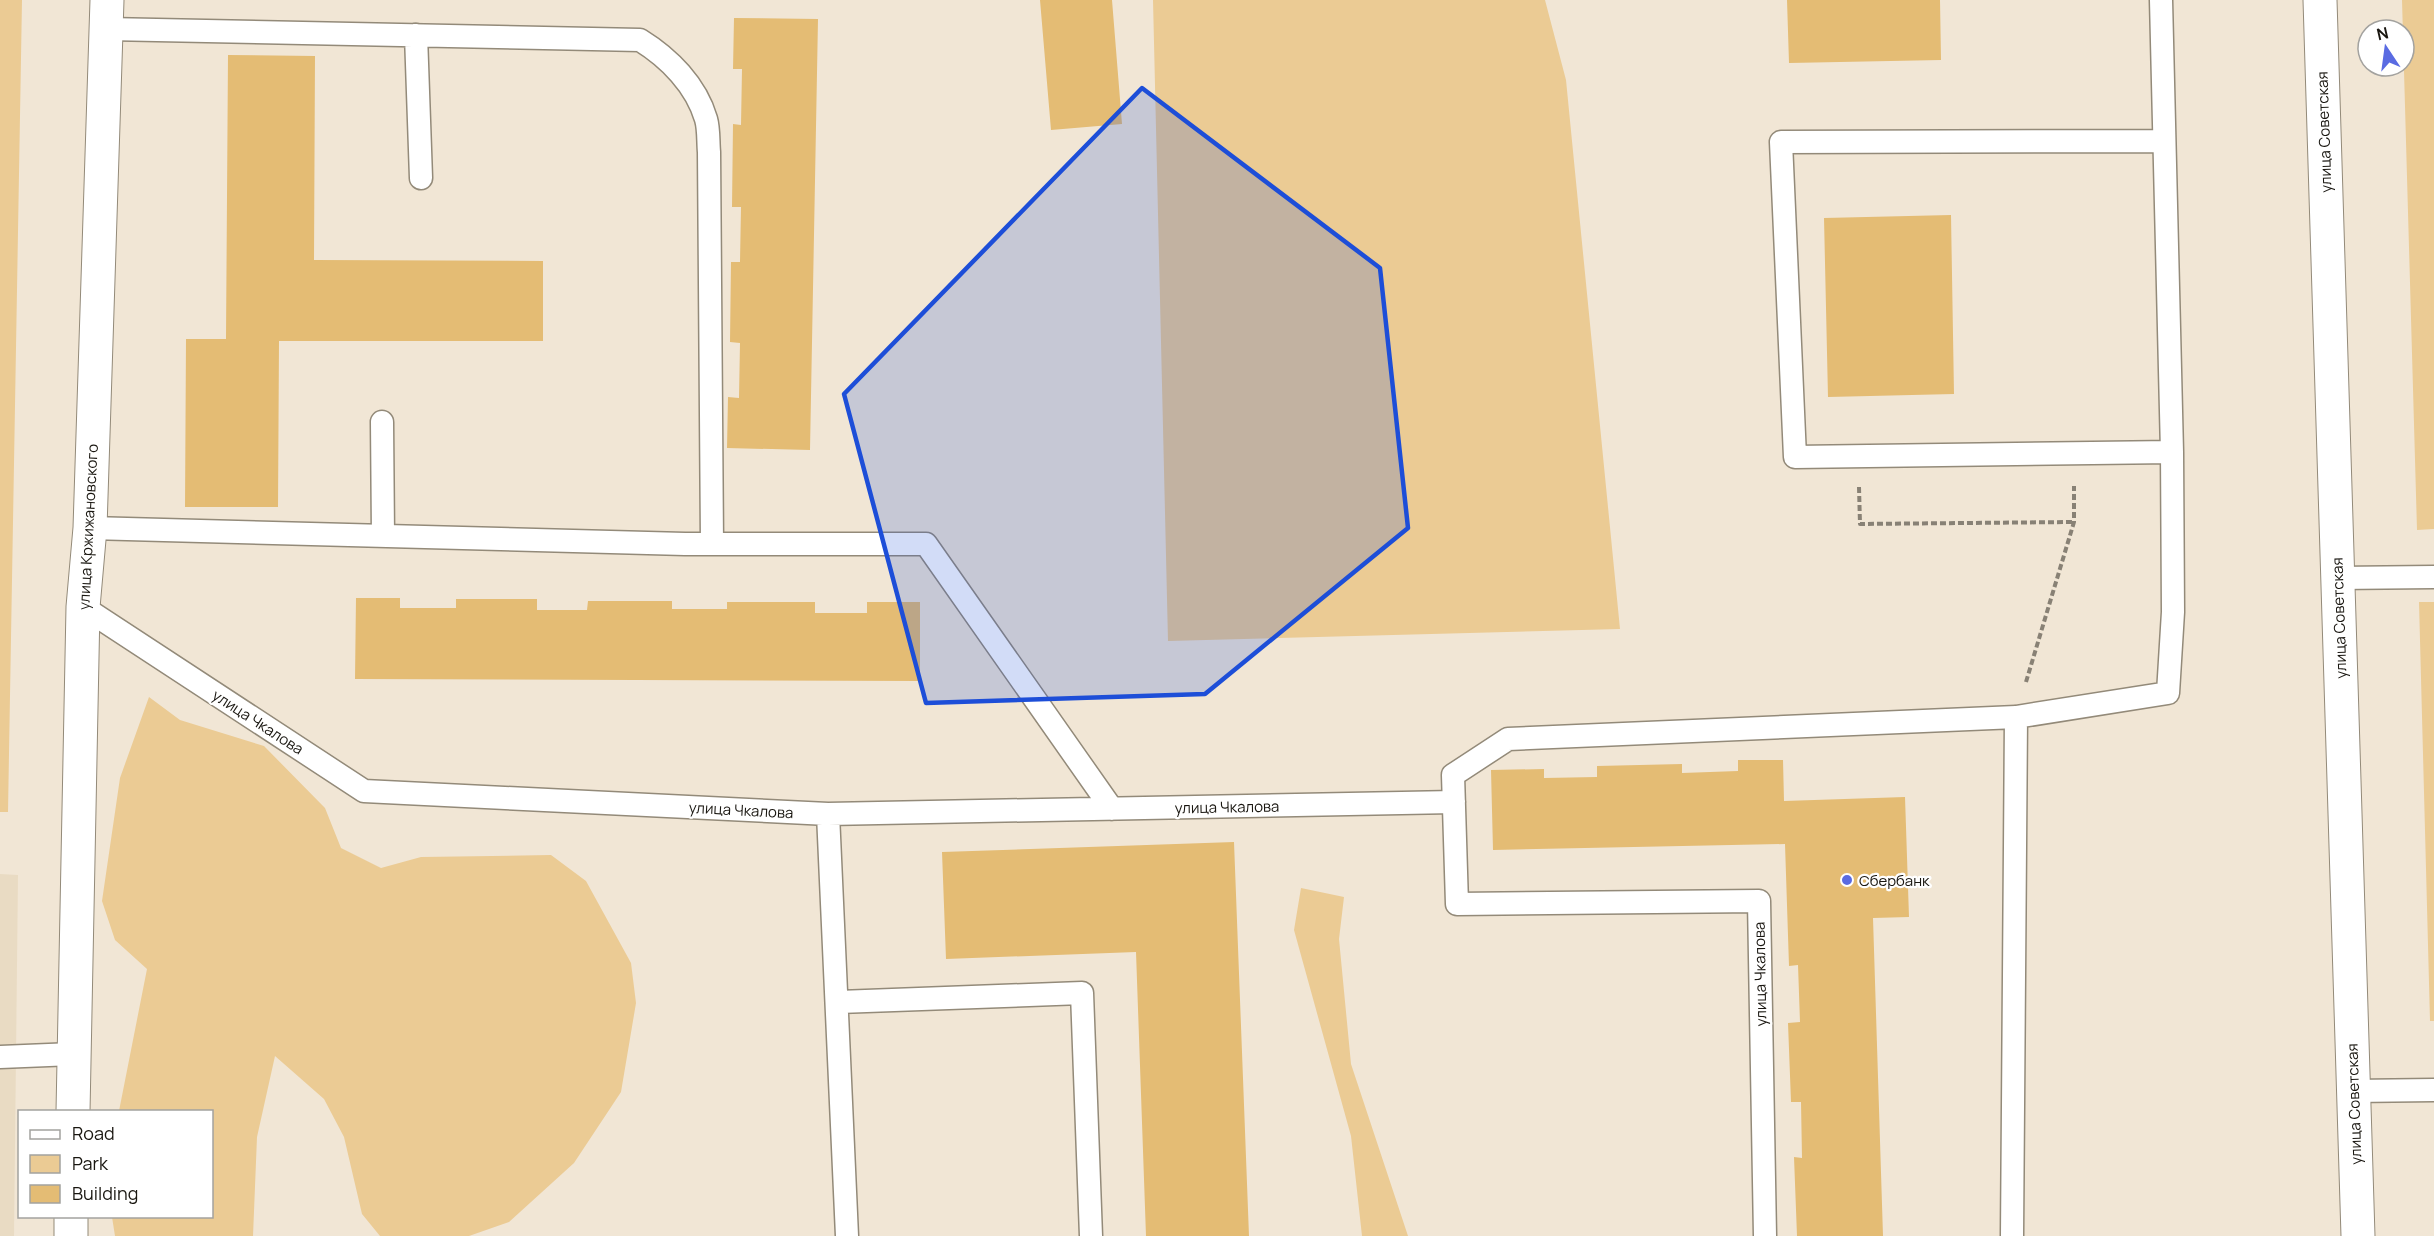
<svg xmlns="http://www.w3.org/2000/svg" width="2434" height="1236" font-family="Manrope,sans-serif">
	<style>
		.built { fill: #e9dbc3 }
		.green { fill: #ebcb94 }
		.building { fill: #e4bc74 }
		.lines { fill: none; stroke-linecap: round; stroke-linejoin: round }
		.lane-casing { stroke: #938a79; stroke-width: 25 }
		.street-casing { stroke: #938a79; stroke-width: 35 }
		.secondary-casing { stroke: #938a79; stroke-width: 35 }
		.path { stroke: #888175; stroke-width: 4; stroke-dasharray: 6 3; stroke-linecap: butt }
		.lane { stroke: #fff; stroke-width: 22 }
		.street { stroke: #fff; stroke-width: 33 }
		.secondary { stroke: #fff; stroke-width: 33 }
		.marked { fill: #1d4ed8; fill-opacity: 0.2; stroke: #1d4ed8; stroke-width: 4.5; stroke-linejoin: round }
		.poi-dot { fill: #5a6be2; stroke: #fff; stroke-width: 2 }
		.labels { text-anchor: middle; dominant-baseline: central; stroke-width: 4.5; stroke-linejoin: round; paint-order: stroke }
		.street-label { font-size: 15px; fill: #191610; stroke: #fff }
		.poi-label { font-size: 15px; fill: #191610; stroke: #fff; text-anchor: start }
	</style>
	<rect width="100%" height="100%" fill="#f1e6d5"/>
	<!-- built -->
	<path class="built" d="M0,874L18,875L14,1236H0Z"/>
	<!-- green -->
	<path class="green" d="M0,0H22L8,812H0Z
		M1153,0H1545L1566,80L1620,629L1168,641Z
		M2402,0H2434V529L2417,530Z
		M2419,602H2434V1021H2430Z
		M149,697L180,720L264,746L325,808L341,848L381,868L421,857L551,855L586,881L631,963L636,1003L621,1092L574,1163L509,1222L469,1236H380L362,1214L344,1137L324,1099L275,1056L257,1137L253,1236H115L112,1217L212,1216V1112L119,1111L147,969L115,940L102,901L120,778Z
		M1301,888L1344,897L1339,939L1351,1064L1408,1236H1362L1351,1136L1294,930Z"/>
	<!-- building -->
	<path class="building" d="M1040,0H1112L1122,124L1051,130Z
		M1787,0H1940L1941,60L1789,63Z
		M734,18L818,19L810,450L727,448L728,397L739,398L740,343L730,342L731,262H740L741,207H732L733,124L741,125L742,69H733Z
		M228,55L315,56L314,260L543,261V341H279L278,507H185L186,339H226Z
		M1951,215L1954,394L1828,397L1824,218Z
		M356,598H400V608H456V599H537V610H587L588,601H672V609H727V602H815V613H867V602H920V681L355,679Z
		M1738,760H1783L1784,801L1905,797L1909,917L1873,918L1883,1236H1797L1794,1157L1802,1158L1801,1102H1791L1788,1023L1800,1022L1798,965L1789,966L1785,844L1493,850L1491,770L1544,769V778L1597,777V766L1682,764V773L1738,771Z
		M1234,842L1249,1236H1146L1136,952L946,959L942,852Z"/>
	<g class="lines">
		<defs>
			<path id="lane" d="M107,29L640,40C669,58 696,85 706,119C709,129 708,142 709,152L712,544
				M416,35L421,178
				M2164,141L1781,142L1795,457L2172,452
				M382,422L383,536
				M90,528L685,544H926L1112,809
				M2337,578L2434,577
				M83,607L364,791L828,814L1454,802
				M828,814L847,1236
				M839,1002L1082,993L1091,1236
				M0,1057L73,1054
				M2353,1091L2434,1090
				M1765,1236L1759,901L1457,904L1453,775L1508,739L2016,717L2168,693L2173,612L2172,452L2161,0
				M2012,1236L2016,717"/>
			<path id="street" d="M73,1112L83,607L90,528L107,0
				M71,1236V1216"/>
			<path id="secondary" d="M2320,0L2358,1236"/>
		</defs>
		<!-- lane casing -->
		<use href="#lane" class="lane-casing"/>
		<!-- street casing -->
		<use href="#street" class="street-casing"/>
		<!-- secondary casing -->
		<use href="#secondary" class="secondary-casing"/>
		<!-- path -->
		<path class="path" d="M1859,487L1860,524L2074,522
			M2026,682L2074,522V486"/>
		<!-- lane -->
		<use href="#lane" class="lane"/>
		<!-- street -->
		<use href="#street" class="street"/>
		<!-- secondary -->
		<use href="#secondary" class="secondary"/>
	</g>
	<!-- marked area -->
	<path class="marked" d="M1142,88L1380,268L1408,528L1205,694L926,703L844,394Z"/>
	<!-- markers -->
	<circle class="poi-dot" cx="1847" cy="880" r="6"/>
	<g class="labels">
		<!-- street labels -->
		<g class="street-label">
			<text transform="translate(2324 132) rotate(-92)">улица Советская</text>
			<text transform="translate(88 527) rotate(-87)">улица Кржижановского</text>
			<text transform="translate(2339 618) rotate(-92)">улица Советская</text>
			<text transform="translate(258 722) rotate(33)">улица Чкалова</text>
			<text transform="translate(1227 807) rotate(-1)">улица Чкалова</text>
			<text transform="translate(741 810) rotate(3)">улица Чкалова</text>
			<text transform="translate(1760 974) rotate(-91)">улица Чкалова</text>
			<text transform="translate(2354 1104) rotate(-92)">улица Советская</text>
		</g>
		<!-- poi labels -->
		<g class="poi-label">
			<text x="1859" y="880">Сбербанк</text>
		</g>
	</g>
	<!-- legend -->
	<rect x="18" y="1110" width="195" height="108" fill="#ffffff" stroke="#a3a29f" stroke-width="1.5"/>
	<rect x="30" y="1130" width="30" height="9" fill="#ffffff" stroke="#a3a29f" stroke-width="1.5"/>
	<text x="72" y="1140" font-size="18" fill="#191610">Road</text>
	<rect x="30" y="1155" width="30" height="18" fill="#ebcb94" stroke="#a3a29f" stroke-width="1.5"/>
	<text x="72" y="1170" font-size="18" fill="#191610">Park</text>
	<rect x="30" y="1185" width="30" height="18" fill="#e4bc74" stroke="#a3a29f" stroke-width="1.5"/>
	<text x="72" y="1200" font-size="18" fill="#191610">Building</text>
	<!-- north arrow -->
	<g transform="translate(2386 48) rotate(347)"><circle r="28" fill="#ffffff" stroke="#a3a29f" stroke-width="1.5"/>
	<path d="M0-4.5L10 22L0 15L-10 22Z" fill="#5a6be2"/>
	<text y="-9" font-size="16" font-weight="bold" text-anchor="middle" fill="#191610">N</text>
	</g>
</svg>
